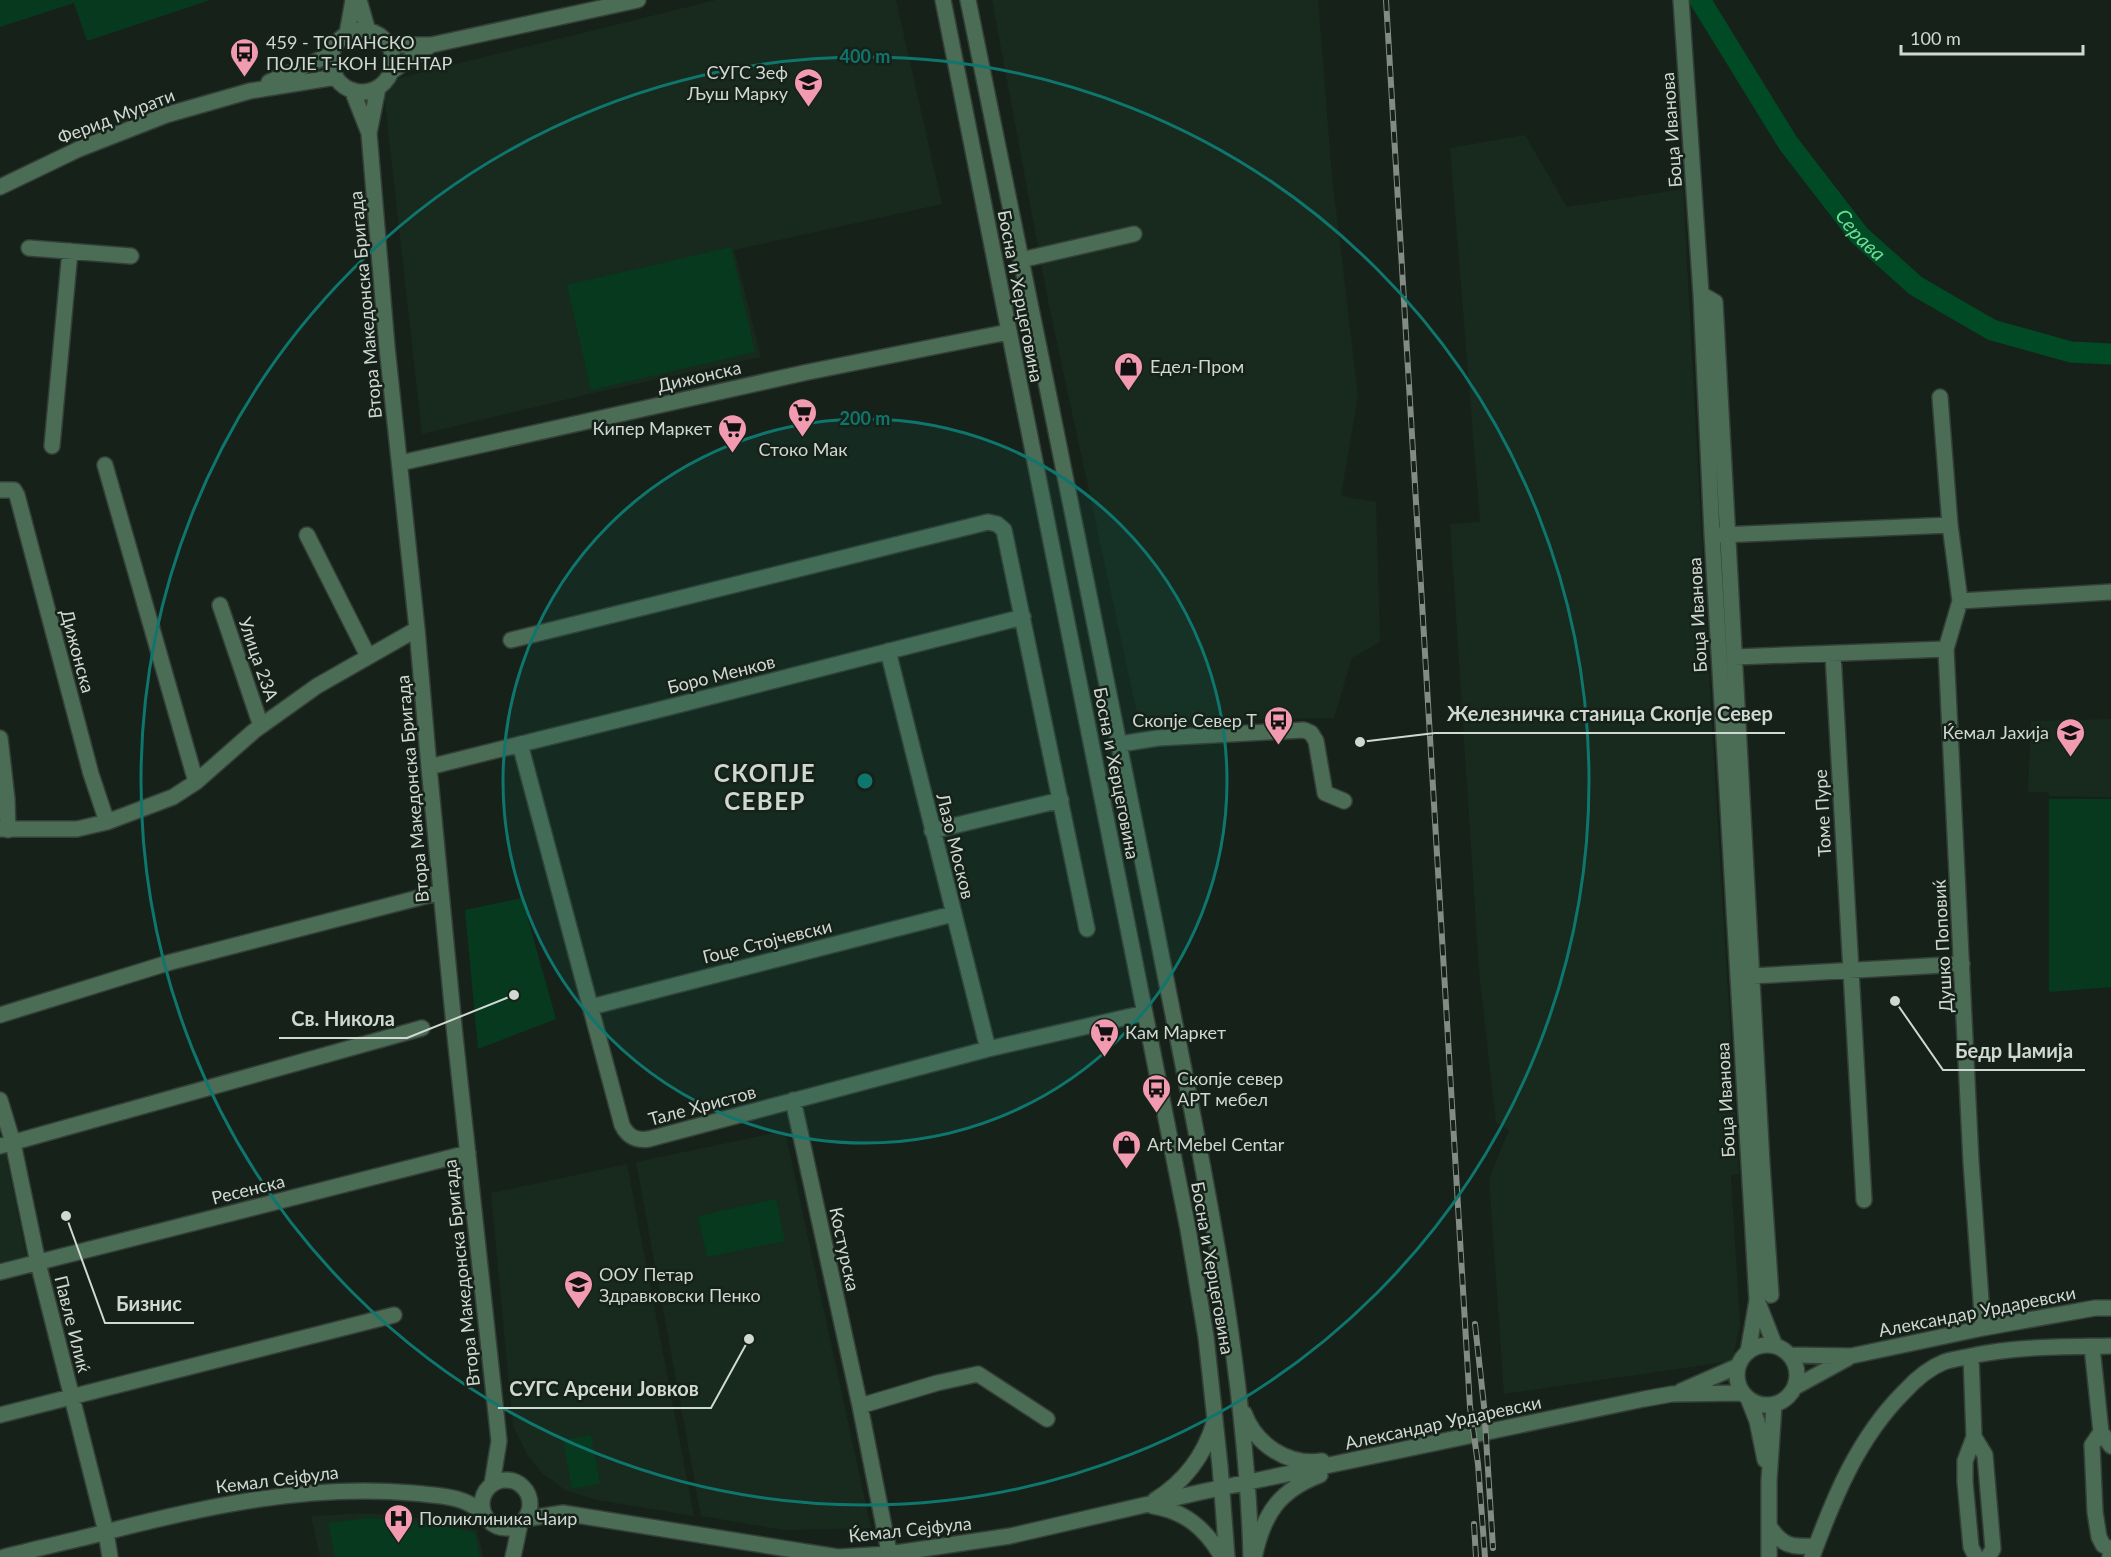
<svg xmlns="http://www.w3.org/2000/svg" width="2111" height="1557" font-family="Lato,sans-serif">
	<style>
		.built { fill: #172a1d }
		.green { fill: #07391e }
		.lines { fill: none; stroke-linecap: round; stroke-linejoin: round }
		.river { stroke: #004b25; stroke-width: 21 }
		.minor-casing { stroke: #343f37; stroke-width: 18 }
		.minor { stroke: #4b6c55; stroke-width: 15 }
		.rail-casing { stroke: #828b84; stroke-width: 6 }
		.rail { stroke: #162219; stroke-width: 4; stroke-dasharray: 11; stroke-linecap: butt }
		.ring { fill: none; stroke: #0f766e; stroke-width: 3 }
		.labels { text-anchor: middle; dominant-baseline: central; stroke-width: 5; stroke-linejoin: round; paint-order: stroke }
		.poi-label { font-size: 18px; fill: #d0d8d2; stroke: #162219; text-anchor: start }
		.street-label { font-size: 18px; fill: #d0d8d2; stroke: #162219 }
		.water-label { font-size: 20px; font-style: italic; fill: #6cde96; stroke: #162219 }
		.district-label { font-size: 24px; font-weight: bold; letter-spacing: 1.5px; fill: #d0d8d2; stroke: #162219 }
		.centre { fill: #0f766e; stroke: #162219; stroke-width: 3 }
		.ring-label { font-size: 18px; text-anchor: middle; font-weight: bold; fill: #0f766e; stroke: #162219; stroke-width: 5; stroke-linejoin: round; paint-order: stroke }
		.leader { fill: none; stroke: #d0d8d2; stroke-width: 2 }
		.callout-dot { fill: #d0d8d2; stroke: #162219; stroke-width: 2 }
		.callout-label { font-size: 20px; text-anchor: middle; font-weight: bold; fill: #d0d8d2; stroke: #162219; stroke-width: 5; stroke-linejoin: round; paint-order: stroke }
	</style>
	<rect width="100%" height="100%" fill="#162219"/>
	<!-- built -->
	<path class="built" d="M716,0H896L942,204L734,250L761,357L589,394L422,434L384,94L395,79Z
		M992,0H1318L1332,176L1358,396L1341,496L1376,502L1380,642L1352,658L1334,718L1139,722L1049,306Z
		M1525,135L1567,207L1683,189L1712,727L1739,1174L1731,1176L1740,1325L1732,1361L1504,1394L1489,1179L1509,1130L1496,1123L1479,970L1450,524L1480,522L1450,148Z
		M2111,719V797L2050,796L2047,792H2028L2031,721Z
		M785,1131L871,1528L784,1530L701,1516L636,1162Z
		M4,1145L27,1259L0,1265V1146Z
		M627,1164L694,1516L597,1500L565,1490L543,1474L528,1456L513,1426L491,1193Z
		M368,1513L433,1519L477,1530L483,1557H320L311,1516Z"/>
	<!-- green -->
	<path class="green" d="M0,0H210L87,41L74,3L0,27Z
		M731,247L755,352L591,390L567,285Z
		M2049,799H2111V987L2049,992Z
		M522,898L556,1019L478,1049L465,910Z
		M776,1199L785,1241L707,1257L698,1216Z
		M591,1435L600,1484L572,1489L563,1440Z
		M368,1518L435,1523L475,1533L480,1557H335L328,1523Z"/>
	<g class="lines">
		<!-- river -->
		<path class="river" id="s1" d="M1700,0L1788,143L1859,235L1916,286L1992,330L2071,352L2111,354"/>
		<defs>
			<path id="minor" d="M359,0L368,31
				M943,0L1188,1229L1206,1337L1220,1466L1227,1557
				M968,0C1031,309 1095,619 1156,928C1196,1136 1245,1345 1251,1557
				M1681,0L1701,294L1712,534L1757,1300L1748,1352
				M331 61a31 31 0 1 1 62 0a31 31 0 1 1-62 0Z
				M347,34L353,0
				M388,45H431L638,0
				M392,71L431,45
				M269,82L332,54
				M378,88L369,133L387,347L417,629L429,767L455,1036L499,1441L492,1484
				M352,90L369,133
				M0,187L79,149L166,115L250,91L336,77
				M29,248L131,256
				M1021,260L1134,234
				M1701,294L1715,302L1762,1164L1771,1295
				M1940,397L1950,525L1960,601L1946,649L1971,1162L1983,1328
				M52,446L70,251
				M400,463L808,372L1008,332
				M105,465L196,782
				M0,490H14L17,495L91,774L107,822
				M307,535L368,656
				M1720,535L1950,525
				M1960,601L2111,592
				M220,605L261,726
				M511,640L988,522L997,524L1004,530L1087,929
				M888,651L988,1049
				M1833,654L1864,1200
				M1735,657L1946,649
				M0,738L7,799L8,830
				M520,744L622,1125C628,1137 636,1141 649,1139L988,1049L1145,1013
				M1120,744L1158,738L1304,730L1311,733L1316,741L1325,793L1344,801
				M429,767L670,707L1023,617
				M0,829H77L107,822L173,797L196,782L254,731L317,686L417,629
				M932,831L1061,800
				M1752,976L1962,964
				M591,1007L953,914
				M0,1015L171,962L441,892
				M0,1100L13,1143L38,1263L106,1532L110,1557
				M793,1100L860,1406L890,1557
				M0,1146L422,1028
				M0,1272L468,1153
				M1757,1300L1775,1346
				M1737 1375a30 30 0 1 1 60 0a30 30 0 1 1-60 0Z
				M2092,1347L2101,1432L2092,1445L2095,1512L2099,1537L2103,1545L2110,1549V1557
				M1789,1355L1851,1356L1983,1328L2095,1308H2111
				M1971,1356L1974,1437L1965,1461V1482L1971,1547L1976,1557
				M1795,1387L1848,1358
				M1681,1391L1738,1366
				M1748,1398L1757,1421L1765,1460
				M860,1406L937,1383L978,1374L1047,1419
				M1244,1413C1256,1445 1288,1466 1322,1461
				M0,1415L394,1315
				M2101,1432L2111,1446
				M1974,1437L1985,1455L1993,1549L1988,1557
				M482 1504a24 24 0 1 1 48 0a24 24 0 1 1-48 0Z
				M1155,1500C1184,1482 1204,1456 1214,1423
				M1153,1506C1185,1511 1206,1529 1222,1557
				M525,1519L563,1513L838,1557L889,1554L1010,1536L1201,1492L1644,1399L1672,1394L1743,1393
				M1769,1526C1783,1547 1792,1547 1816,1546
				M1255,1554C1264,1513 1280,1490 1320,1475
				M4,1557C38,1548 72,1541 106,1532C207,1506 308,1484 413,1493C440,1496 465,1495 485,1515
				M513,1557L520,1524
				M1769,1557V1481L1774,1405
				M1812,1557C1834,1497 1858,1438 1904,1392C1915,1380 1929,1368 1944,1362C1952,1359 1962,1358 1971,1356C2017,1346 2064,1347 2111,1346"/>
		</defs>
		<!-- minor casing -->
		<use href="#minor" class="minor-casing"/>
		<!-- minor -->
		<use href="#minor" class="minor"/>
		<defs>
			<path id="rail" d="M1386,0L1470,1407L1478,1464L1485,1557
				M1475,1324L1484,1406L1493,1548
				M1474,1524L1476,1557"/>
		</defs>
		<!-- rail casing -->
		<use href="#rail" class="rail-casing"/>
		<!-- rail -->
		<use href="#rail" class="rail"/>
	</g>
	<!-- distance rings -->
	<circle cx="865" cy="781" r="362" fill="#0f766e" fill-opacity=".12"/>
	<g class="ring">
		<circle cx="865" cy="781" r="362"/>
		<circle cx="865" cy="781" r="724"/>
	</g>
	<!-- icons -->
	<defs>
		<symbol id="bus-pin" viewBox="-11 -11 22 30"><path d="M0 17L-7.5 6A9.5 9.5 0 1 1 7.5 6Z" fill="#f29aaf" stroke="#162219"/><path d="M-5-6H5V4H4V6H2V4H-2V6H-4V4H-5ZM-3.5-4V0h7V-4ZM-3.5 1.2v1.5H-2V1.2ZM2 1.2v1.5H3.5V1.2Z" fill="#111"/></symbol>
		<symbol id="school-pin" viewBox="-11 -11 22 30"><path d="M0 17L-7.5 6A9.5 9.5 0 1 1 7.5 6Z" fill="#f29aaf" stroke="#162219"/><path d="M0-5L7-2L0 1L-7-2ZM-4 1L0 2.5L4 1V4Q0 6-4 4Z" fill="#111"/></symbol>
		<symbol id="shop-pin" viewBox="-11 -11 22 30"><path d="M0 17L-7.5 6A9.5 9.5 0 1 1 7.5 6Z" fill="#f29aaf" stroke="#162219"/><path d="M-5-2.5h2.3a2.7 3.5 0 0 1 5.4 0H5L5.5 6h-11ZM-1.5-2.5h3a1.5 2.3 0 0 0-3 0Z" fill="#111"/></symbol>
		<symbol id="supermarket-pin" viewBox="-11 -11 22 30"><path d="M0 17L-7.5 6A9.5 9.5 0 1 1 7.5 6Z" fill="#f29aaf" stroke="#162219"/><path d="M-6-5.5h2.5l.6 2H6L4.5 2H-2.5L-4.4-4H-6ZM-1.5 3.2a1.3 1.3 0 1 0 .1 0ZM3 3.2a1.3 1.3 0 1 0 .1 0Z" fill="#111"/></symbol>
		<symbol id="hospital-pin" viewBox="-11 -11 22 30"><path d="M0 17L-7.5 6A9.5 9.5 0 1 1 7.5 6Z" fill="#f29aaf" stroke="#162219"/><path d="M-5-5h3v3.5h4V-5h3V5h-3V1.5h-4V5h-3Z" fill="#111"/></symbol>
	</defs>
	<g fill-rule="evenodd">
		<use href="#bus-pin" x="228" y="36" width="33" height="45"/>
		<use href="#school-pin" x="792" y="66" width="33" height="45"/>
		<use href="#shop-pin" x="1112" y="350" width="33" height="45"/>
		<use href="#supermarket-pin" x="786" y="396" width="33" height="45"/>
		<use href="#supermarket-pin" x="716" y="412" width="33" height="45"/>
		<use href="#bus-pin" x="1262" y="704" width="33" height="45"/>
		<use href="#school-pin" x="2054" y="716" width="33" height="45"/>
		<use href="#supermarket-pin" x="1088" y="1016" width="33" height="45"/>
		<use href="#bus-pin" x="1140" y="1072" width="33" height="45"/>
		<use href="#shop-pin" x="1110" y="1128" width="33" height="45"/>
		<use href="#school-pin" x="562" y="1268" width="33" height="45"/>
		<use href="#hospital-pin" x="382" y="1502" width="33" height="45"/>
	</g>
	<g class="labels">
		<!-- poi labels -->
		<g class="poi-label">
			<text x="266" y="42">459 - ТОПАНСКО<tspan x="266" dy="21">ПОЛЕ Т-КОН ЦЕНТАР</tspan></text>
			<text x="788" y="72" text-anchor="end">СУГС Зеф<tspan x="788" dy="21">Љуш Марку</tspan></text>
			<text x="1150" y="366">Едел-Пром</text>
			<text x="712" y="428" text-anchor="end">Кипер Маркет</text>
			<text x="803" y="449" text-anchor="middle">Стоко Мак</text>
			<text x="1257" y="720" text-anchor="end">Скопје Север Т</text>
			<text x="2049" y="732" text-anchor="end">Ќемал Јахија</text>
			<text x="1125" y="1032">Кам Маркет</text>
			<text x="1177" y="1078">Скопје север<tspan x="1177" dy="21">АРТ мебел</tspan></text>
			<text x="1147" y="1144">Art Mebel Centar</text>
			<text x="599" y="1274">ООУ Петар<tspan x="599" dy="21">Здравковски Пенко</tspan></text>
			<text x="419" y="1518">Поликлиника Чаир</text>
		</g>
		<!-- street labels -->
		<g class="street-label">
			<text transform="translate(116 116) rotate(-21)">Ферид Мурати</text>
			<text transform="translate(1671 130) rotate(-94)">Боца Иванова</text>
			<text transform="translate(1021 296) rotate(79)">Босна и Херцеговина</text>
			<text transform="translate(365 305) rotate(-95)">Втора Македонска Бригада</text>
			<text transform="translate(699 376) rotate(-13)">Дижонска</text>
			<text transform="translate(1697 615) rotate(-93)">Боца Иванова</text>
			<text transform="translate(78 651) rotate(75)">Дижонска</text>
			<text transform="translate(259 659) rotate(71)">Улица 23А</text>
			<text transform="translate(721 674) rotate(-14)">Боро Менков</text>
			<text transform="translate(1117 773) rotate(79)">Босна и Херцеговина</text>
			<text transform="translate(412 789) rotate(-95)">Втора Македонска Бригада</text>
			<text transform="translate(1822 813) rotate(-93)">Томе Пуре</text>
			<text transform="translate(956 846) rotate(76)">Лазо Москов</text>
			<text transform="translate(767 941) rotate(-14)">Гоце Стојчевски</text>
			<text transform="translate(1942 946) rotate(-93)">Душко Поповиќ</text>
			<text transform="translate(1725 1100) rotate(-93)">Боца Иванова</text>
			<text transform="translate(702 1105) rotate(-15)">Тале Христов</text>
			<text transform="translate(248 1189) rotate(-14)">Ресенска</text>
			<text transform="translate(845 1249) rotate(78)">Костурска</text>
			<text transform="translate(1213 1268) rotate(80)">Босна и Херцеговина</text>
			<text transform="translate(461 1273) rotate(-96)">Втора Македонска Бригада</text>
			<text transform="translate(1977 1311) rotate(-11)">Александар Урдаревски</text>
			<text transform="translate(73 1324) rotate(76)">Павле Илиќ</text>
			<text transform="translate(1443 1422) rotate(-12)">Александар Урдаревски</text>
			<text transform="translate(277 1479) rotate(-7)">Кемал Сејфула</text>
			<text transform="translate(910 1529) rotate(-6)">Ќемал Сејфула</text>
		</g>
		<!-- water labels -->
		<g class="water-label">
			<text stroke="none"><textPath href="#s1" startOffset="285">Серава</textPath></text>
		</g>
		<!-- district labels -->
		<g class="district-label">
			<text x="765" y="772">СКОПЈЕ<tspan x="765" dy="28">СЕВЕР</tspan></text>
		</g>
	</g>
	<circle cx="865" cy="781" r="9" class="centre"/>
	<g class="ring-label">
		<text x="865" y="63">400 m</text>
		<text x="865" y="425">200 m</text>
	</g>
	<!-- callouts -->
	<path class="leader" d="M1360 742L1435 733H1785M514 995L407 1038H279M1895 1001L1943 1070H2085M66 1216L105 1323H194M749 1339L711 1408H498"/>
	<g class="callout-dot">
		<circle cx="1360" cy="742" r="6"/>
		<circle cx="514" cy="995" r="6"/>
		<circle cx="1895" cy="1001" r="6"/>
		<circle cx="66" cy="1216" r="6"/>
		<circle cx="749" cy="1339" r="6"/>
	</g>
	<g class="callout-label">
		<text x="1610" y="721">Железничка станица Скопје Север</text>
		<text x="343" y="1026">Св. Никола</text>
		<text x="2014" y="1058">Бедр Џамија</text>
		<text x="149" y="1311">Бизнис</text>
		<text x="604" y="1396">СУГС Арсени Јовков</text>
	</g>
	<!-- scale -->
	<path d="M1901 45v9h182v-9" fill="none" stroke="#d0d8d2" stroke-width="3"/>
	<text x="1910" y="45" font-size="18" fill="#d0d8d2" stroke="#162219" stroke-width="4.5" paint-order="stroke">100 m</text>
</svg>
